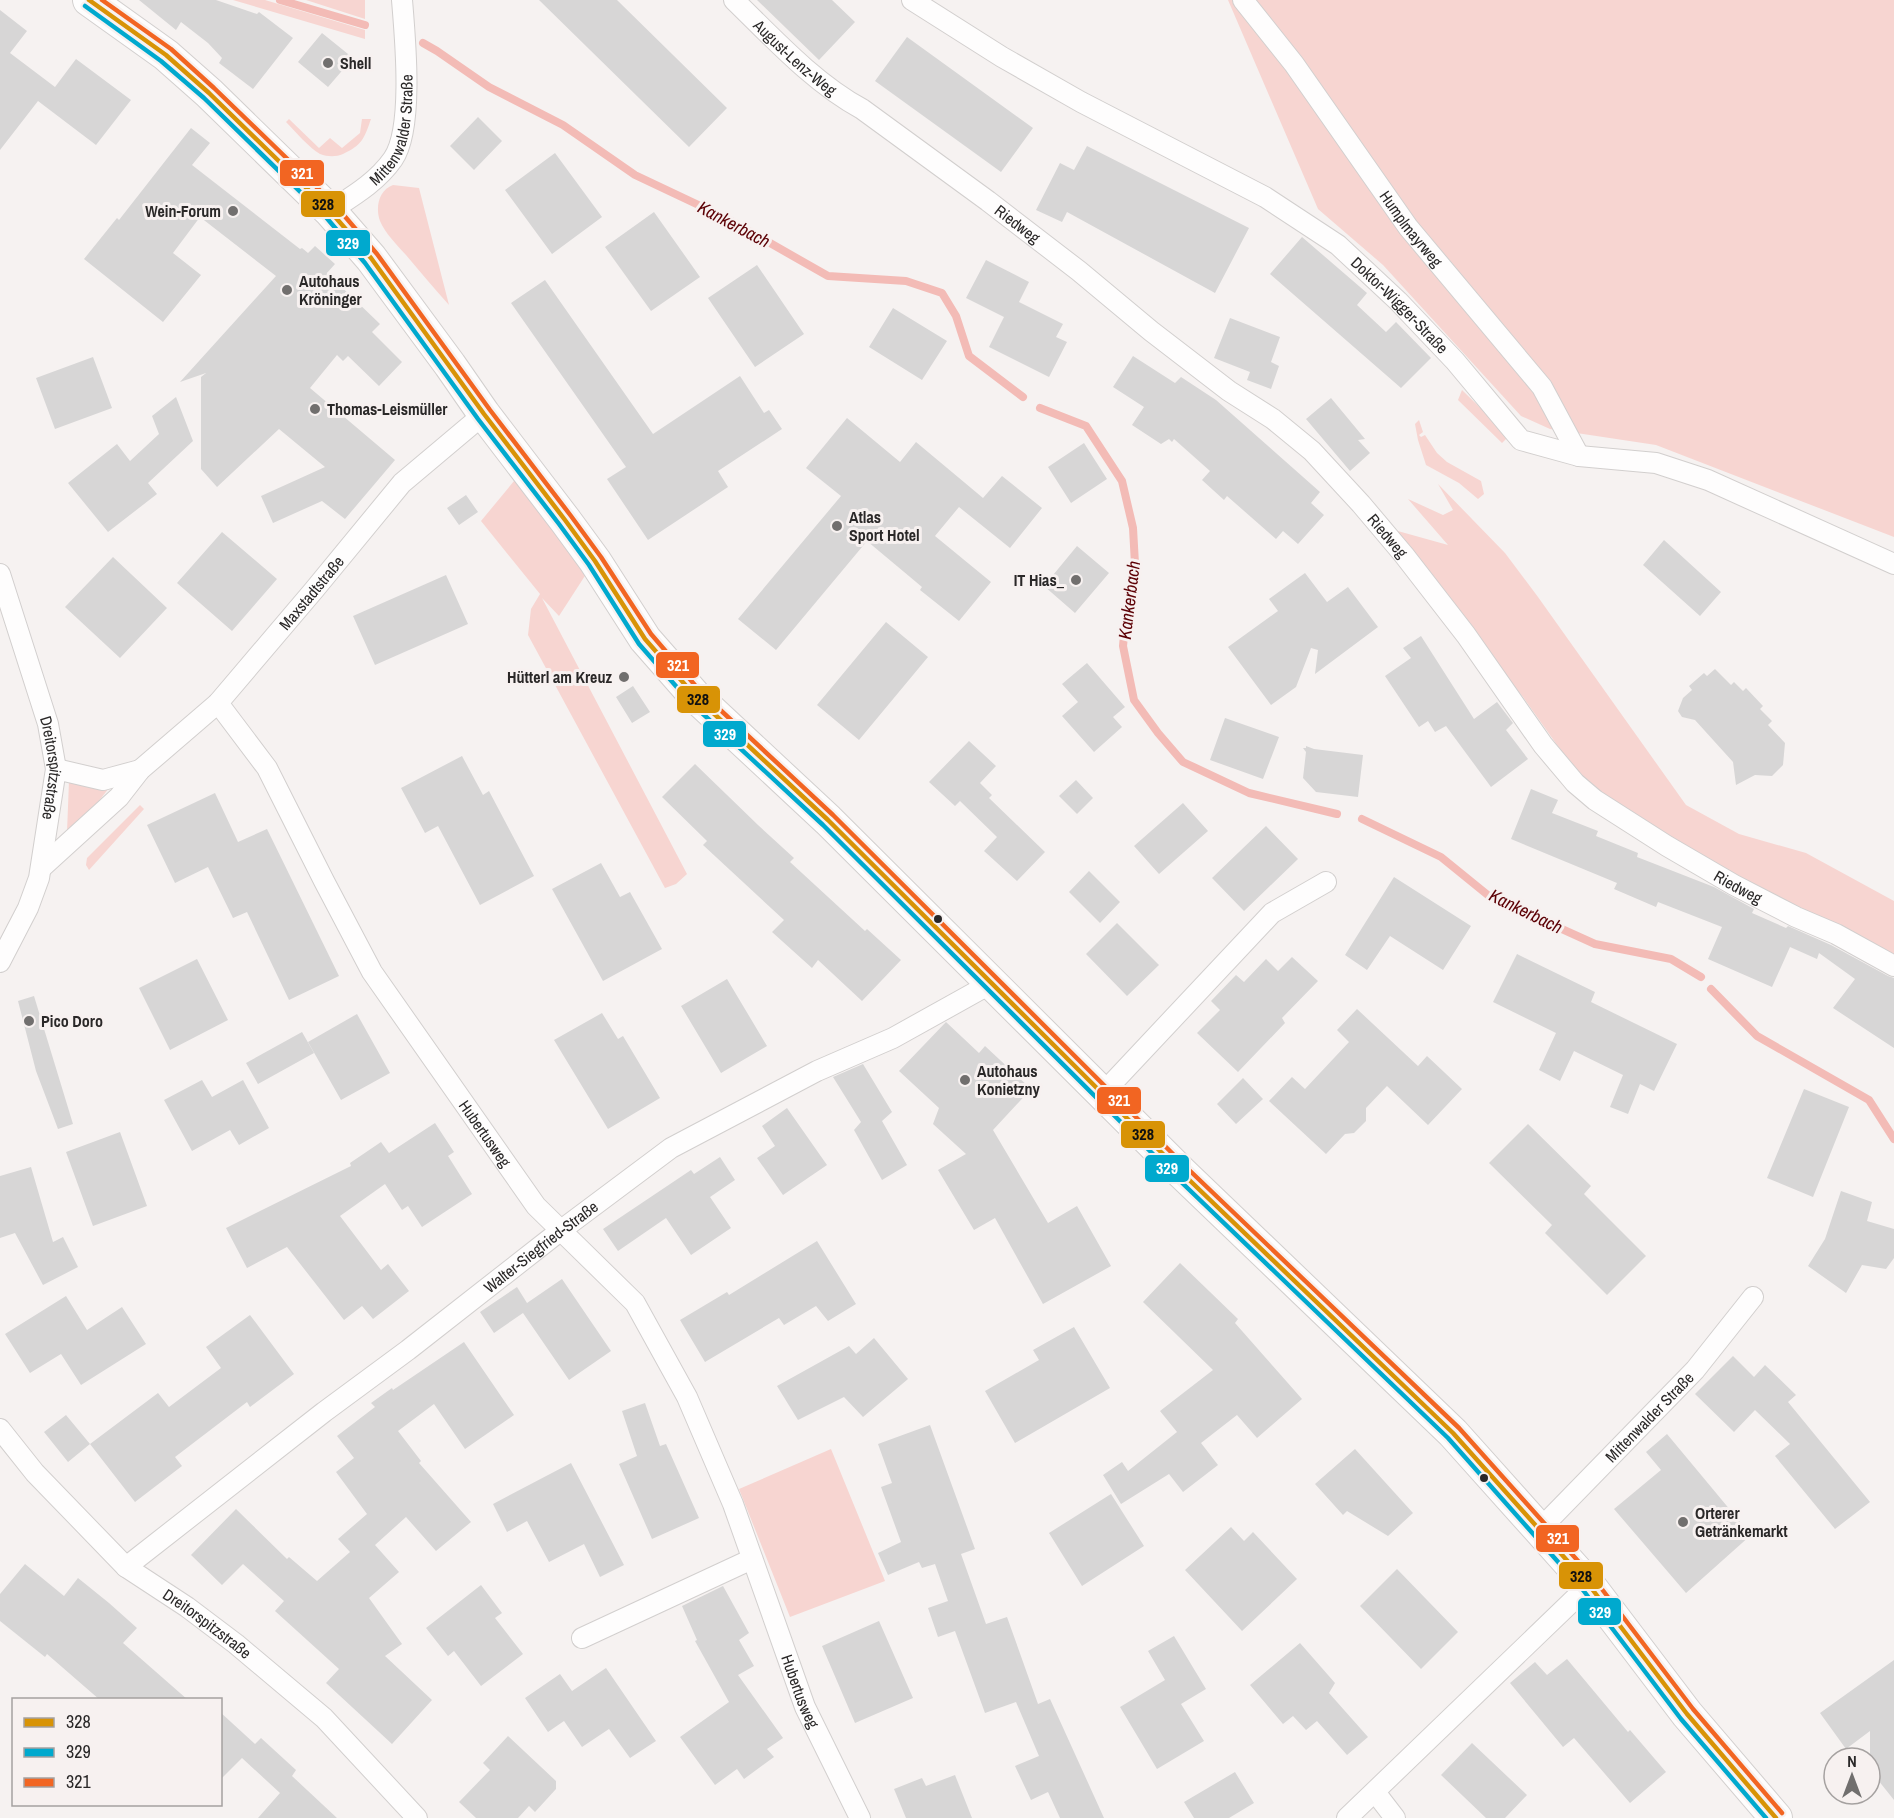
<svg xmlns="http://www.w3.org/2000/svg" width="1894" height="1818" font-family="'Archivo Narrow',sans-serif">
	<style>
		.green { fill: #f7d5d1 }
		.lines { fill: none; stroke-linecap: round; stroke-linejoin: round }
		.stream { stroke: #f3bbb6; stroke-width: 8 }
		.building { fill: #d7d6d6 }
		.street-casing { stroke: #d2cfce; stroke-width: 22 }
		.primary-casing { stroke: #d2cfce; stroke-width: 34 }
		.street { stroke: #fefdfd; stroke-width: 20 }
		.primary { stroke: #fefdfd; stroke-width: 32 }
		.bus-1-casing { stroke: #f7f1f0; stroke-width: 9 }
		.bus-2-casing { stroke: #f7f1f0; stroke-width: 9 }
		.bus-3-casing { stroke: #f7f1f0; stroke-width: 9 }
		.bus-1 { stroke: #d89306; stroke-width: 4.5 }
		.bus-2 { stroke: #00a9ce; stroke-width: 4.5 }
		.bus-3 { stroke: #f26522; stroke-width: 4.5 }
		.poi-dot { fill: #716f6e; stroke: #f7f1f0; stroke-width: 2 }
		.bus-dot { fill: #2a2828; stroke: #f7f1f0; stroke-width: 2 }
		.labels { text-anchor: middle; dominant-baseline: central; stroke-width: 6; stroke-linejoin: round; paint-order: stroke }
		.street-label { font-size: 16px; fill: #2a2828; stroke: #f7f1f0 }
		.poi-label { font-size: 16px; font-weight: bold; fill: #2a2828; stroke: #f7f1f0; text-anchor: start }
		.water-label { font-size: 18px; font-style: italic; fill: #5c0005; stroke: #f7f1f0 }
		.line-badge { stroke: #f7f1f0; stroke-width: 2 }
		.badge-label { font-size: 16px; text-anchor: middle; font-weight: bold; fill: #fff }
		.pale-badge-label { font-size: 16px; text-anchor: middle; font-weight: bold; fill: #111 }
	</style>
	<rect width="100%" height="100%" fill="#f6f2f1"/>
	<!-- green -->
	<path class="green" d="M233,0H265L365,30V39Z
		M306,0H365V19Z
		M1228,0H1894V537L1656,445L1550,429L1521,416L1383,265L1318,209Z
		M289,119L319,148L330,138L342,148L360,133L362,119H371C364,139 362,145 343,154C336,157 328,157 320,154C309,148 295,131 286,122Z
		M393,185L419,188L449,305C434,288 420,272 406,255C397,245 385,233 380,221C375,207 379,190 393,185Z
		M1462,390L1509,436L1502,443L1458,400Z
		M1419,420L1423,432L1419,435L1421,437L1425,435L1437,453L1447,462L1481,481L1484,494L1478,499L1459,483L1426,465L1418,440L1415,424Z
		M524,469L592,565L559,616L542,598L687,874L676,884L665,888L528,635L531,609L540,594L481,521Z
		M1438,484L1505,553L1538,597L1686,805L1739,834L1806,853L1894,901V960L1677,844L1617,805L1577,773L1523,697L1387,528L1448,545L1408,499L1443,515L1453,510Z
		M69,781L109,788L74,833L67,832Z
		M140,805L144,809L89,870L86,865L87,858Z
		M831,1449L885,1581L790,1617L739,1489Z"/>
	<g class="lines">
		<!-- stream -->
		<path class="stream" d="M280,0L365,25
			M423,43L437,51L489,87L563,125L635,175L726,218L828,276L906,281L942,293L956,316L969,356L1023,397
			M1040,408L1086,426L1122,481L1133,528L1135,564L1126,615L1123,646L1134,700L1158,733L1183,762L1249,793L1337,814
			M1362,819L1441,857L1489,896L1595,944L1671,959L1701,977
			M1711,989L1757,1036L1869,1100L1894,1139"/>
	</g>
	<!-- building -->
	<path class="building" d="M139,0H216L257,14L259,12L293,38L253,89L219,63L222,58L208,43L181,22L176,30Z
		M539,0H617L727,108L689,147Z
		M757,0H832L855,22L819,60Z
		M0,10L27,31L10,53L55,87L76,59L131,100L96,145L38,101L0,150Z
		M322,33L353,58L328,87L298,62Z
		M907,37L1033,128L1001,172L875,81Z
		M478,117L502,141L474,170L450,146Z
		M191,128L210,143L192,165L300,249L302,248L308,253L315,246L335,264L327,273L380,324L372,332L402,362L379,386L348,356L343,361L337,355L310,388L395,460L345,519L322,501L273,523L261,496L325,467L279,429L217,487L201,469V377L206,373L180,382L276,276L200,217L173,253L201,275L163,322L84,259L117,218L119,220Z
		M1087,146L1249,228L1215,293L1067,212L1062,222L1036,210L1060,163L1074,170Z
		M555,153L602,217L552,254L505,190Z
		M654,212L700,277L651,311L605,247Z
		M1302,237L1367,293L1357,305L1386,332L1396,322L1431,358L1401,388L1270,274Z
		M986,260L1029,282L1019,302L1063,324L1056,337L1067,342L1049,377L989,347L1004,317L966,298Z
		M757,265L804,334L755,367L708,298Z
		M545,280L653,434L740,376L764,413L769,410L782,429L718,471L728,487L648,540L607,479L626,467L511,303Z
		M893,308L947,341L922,380L869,347Z
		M1230,318L1280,337L1271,362L1279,366L1271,389L1247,380L1250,372L1214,358Z
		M1133,356L1175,383L1181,377L1216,400L1320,492L1311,503L1324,515L1298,544L1283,531L1276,539L1227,496L1224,500L1202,480L1210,471L1174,439L1172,442L1169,439L1161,444L1132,425L1144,407L1113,387Z
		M93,357L112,408L55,429L36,378Z
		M176,397L193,441L148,483L157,494L108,532L68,483L117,444L130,461L159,434L152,416Z
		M1331,398L1365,439L1358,440L1370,453L1350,471L1306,419Z
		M847,418L900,462L916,442L983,498L1002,476L1042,508L1010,548L959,507L935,536L991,582L959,621L920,590L922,587L867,541L776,650L738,619L841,496L806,468Z
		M1084,443L1107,479L1071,503L1048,467Z
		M466,495L478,512L459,525L447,508Z
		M222,532L277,579L232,631L177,583Z
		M1664,540L1721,592L1700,616L1643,565Z
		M1077,546L1109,573L1075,613L1044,586Z
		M113,557L167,608L120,658L65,607Z
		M1305,573L1327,602L1348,587L1378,627L1315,674L1318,650L1311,648L1296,687L1271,705L1228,647L1278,611L1269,599Z
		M446,575L468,624L375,665L353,616Z
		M886,622L928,657L859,740L817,705Z
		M1421,636L1474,719L1497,702L1513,723L1506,730L1528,759L1491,787L1446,726L1435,732L1428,721L1419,727L1385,676L1411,658L1403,648Z
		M1087,663L1125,707L1113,717L1122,727L1094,752L1062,716L1078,702L1062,684Z
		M1715,669L1731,685L1734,682L1743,691L1746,688L1763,706L1760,709L1772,721L1768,725L1785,743L1783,765L1772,776L1755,775L1736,785L1733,762L1695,720L1682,717L1678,711L1683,698L1692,690L1689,686L1704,673L1707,676Z
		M633,686L650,712L632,723L616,697Z
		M1225,718L1279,737L1263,779L1210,760Z
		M969,741L996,766L980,783L992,795L989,798L1045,852L1017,881L984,851L997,837L960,801L955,806L929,782Z
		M1306,746L1314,749L1363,755L1358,797L1316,792L1303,778L1306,752L1303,748H1306Z
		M462,756L483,795L489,791L534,876L480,905L438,826L425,833L401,788Z
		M695,764L758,825L794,858L790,862L865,931L867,929L901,960L862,1001L818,960L812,968L772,932L784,920L703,845L707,841L662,797Z
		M1076,780L1093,798L1077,814L1059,796Z
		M1531,789L1558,800L1552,813L1598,831L1596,836L1638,853L1637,857L1714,887L1754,909L1752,913L1786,928L1788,926L1831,945L1888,976L1894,978V1048L1833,1008L1855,979L1819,953L1817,959L1790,947L1772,987L1708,959L1722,927L1658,902L1656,907L1614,889L1617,883L1511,839Z
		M215,793L238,842L267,829L339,976L289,1000L247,912L233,918L208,867L175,883L147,825Z
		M1183,803L1208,831L1159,874L1134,846Z
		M1266,826L1298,859L1244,911L1212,878Z
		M601,863L620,897L630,892L662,949L603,981L552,889Z
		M1089,871L1120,902L1100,923L1069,892Z
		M1394,877L1471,926L1443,970L1390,936L1367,970L1345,955Z
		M1117,923L1159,965L1127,996L1086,954Z
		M1517,954L1595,992L1591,1002L1677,1044L1654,1091L1640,1084L1628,1114L1610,1107L1623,1075L1574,1051L1560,1081L1539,1070L1556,1033L1493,1002Z
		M1292,957L1318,981L1282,1018L1285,1023L1238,1072L1197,1033L1220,1010L1211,1001L1236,975L1244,982L1266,959L1278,971Z
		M197,959L228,1020L170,1050L139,988Z
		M727,979L767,1046L721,1073L681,1006Z
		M34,996L73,1124L58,1129L36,1071L18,1001Z
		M1357,1009L1418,1066L1427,1056L1462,1089L1428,1125L1387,1086L1366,1108V1121L1354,1133L1345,1134L1326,1154L1269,1101L1292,1077L1305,1089L1349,1042L1337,1030Z
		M602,1013L618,1039L623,1036L660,1098L608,1129L554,1040Z
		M357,1014L390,1073L341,1100L308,1042Z
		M946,1022L979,1053L985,1046L1031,1089L993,1130L1048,1223L1077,1206L1111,1266L1043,1304L995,1218L974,1230L938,1170L966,1154L933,1124L939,1108L899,1071Z
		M302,1032L314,1053L258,1084L246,1063Z
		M863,1064L892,1112L882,1121L907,1165L882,1180L854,1130L861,1122L833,1077Z
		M1243,1078L1263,1099L1236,1124L1217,1104Z
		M202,1080L212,1097L243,1080L269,1128L239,1145L230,1130L192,1151L164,1100Z
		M1804,1089L1849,1107L1813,1197L1767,1178Z
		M787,1108L827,1165L783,1195L757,1158L775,1146L762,1126Z
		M435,1123L454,1152L448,1156L472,1194L422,1227L408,1206L402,1210L385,1184L340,1216L381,1270L388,1264L409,1291L373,1319L362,1306L344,1320L287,1247L247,1268L226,1228L351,1166L350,1163L381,1142L389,1153Z
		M1528,1124L1591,1186L1584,1194L1646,1256L1607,1295L1545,1233L1552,1225L1489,1163Z
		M120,1132L147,1206L93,1226L66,1152Z
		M720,1157L735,1180L710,1197L731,1228L691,1255L666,1218L618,1251L603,1229L691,1170L694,1174Z
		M31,1167L53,1242L63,1237L78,1267L43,1285L15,1233L0,1238V1176Z
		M1841,1191L1872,1202L1867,1221L1894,1229V1258L1886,1269L1862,1265L1846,1293L1808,1266L1825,1239Z
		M817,1241L856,1304L828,1321L816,1306L784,1325L779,1318L705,1362L680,1320L727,1292L729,1295Z
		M1180,1263L1238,1319L1235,1323L1302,1399L1257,1438L1237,1415L1201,1443L1218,1465L1183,1492L1169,1474L1121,1504L1103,1475L1122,1462L1128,1471L1177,1432L1160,1411L1213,1370L1143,1302Z
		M562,1279L611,1351L569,1380L523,1313L494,1333L480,1312L517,1287L527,1303Z
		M66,1296L87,1330L122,1307L146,1344L81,1385L61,1354L30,1373L5,1334Z
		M250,1315L294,1374L250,1407L247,1402L175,1457L182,1466L135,1502L90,1444L158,1393L169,1407L221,1368L206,1347Z
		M1074,1327L1110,1388L1015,1443L985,1391L1039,1360L1033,1350Z
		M874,1338L908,1379L863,1417L844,1397L798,1420L777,1386L849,1346L856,1354Z
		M464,1342L514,1415L465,1449L434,1404L398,1431L421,1461L419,1463L471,1522L436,1551L406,1517L375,1545L399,1572L369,1598L402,1644L385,1656L432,1700L392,1744L326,1683L339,1669L275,1611L284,1601L243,1564L222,1585L191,1555L236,1509L287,1559L289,1557L317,1581L350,1552L338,1539L367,1514L336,1472L354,1458L337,1436L375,1407L371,1403L392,1388L393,1390Z
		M1733,1356L1754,1377L1765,1365L1796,1395L1788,1402L1870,1502L1835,1529L1775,1456L1790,1444L1755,1410L1734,1432L1695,1394Z
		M645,1403L660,1446L666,1444L699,1518L652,1539L619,1464L637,1456L622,1411Z
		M66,1415L90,1444L68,1462L44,1432Z
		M930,1425L975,1549L961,1554L986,1624L1007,1617L1038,1704L1050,1699L1104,1818H1060L1048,1792L1031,1800L1015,1766L1039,1756L1016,1702L985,1713L955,1631L938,1637L928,1608L948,1601L935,1564L922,1568L919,1562L888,1575L878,1553L901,1542L881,1487L892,1483L878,1444Z
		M1667,1434L1751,1535L1686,1593L1614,1509L1661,1470L1646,1452Z
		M1355,1449L1413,1513L1388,1536L1347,1511L1343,1515L1315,1484Z
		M571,1463L624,1565L600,1577L584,1544L549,1562L527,1521L507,1532L493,1504Z
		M1111,1494L1144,1546L1082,1586L1049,1533Z
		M1231,1527L1244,1541L1253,1532L1297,1579L1242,1631L1185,1570Z
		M25,1564L64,1596L78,1578L109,1603L137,1628L123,1643L188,1700H100L47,1654L45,1657L0,1621V1594Z
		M1397,1569L1458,1632L1421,1669L1360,1606Z
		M481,1585L502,1613L495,1618L523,1654L481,1686L454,1651L448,1656L426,1628Z
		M723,1586L749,1633L739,1640L754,1666L738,1675L783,1738L767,1749L774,1757L744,1779L737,1769L715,1785L680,1737L729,1702L695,1641L697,1640L682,1606Z
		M879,1621L913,1698L855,1723L822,1646Z
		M1174,1636L1206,1689L1181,1704L1204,1741L1157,1769L1120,1707L1165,1680L1148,1651Z
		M1300,1643L1335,1683L1329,1693L1368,1737L1347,1755L1317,1721L1306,1730L1293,1716L1283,1724L1250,1685Z
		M1567,1659L1628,1732L1630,1730L1666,1772L1630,1803L1574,1738L1563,1747L1510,1683L1535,1662L1547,1675Z
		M1894,1660V1800L1870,1770V1731L1846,1749L1820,1713Z
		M606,1668L656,1741L630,1758L609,1729L582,1747L564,1721L548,1732L525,1698L560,1674L572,1691Z
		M220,1712L255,1744L261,1738L296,1770L292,1776L337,1818H258L280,1793L242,1758L220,1780Z
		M508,1736L556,1781V1789L535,1812L529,1806L518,1818H476L459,1802L490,1770L483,1763Z
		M1472,1743L1527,1795L1505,1818H1486L1441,1775Z
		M1235,1772L1254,1803L1229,1818H1194L1184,1802Z
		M955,1775L972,1818H906L894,1789L922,1778L926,1786Z"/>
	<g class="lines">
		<defs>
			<g id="street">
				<path id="s1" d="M734,0C773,38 814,83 862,109L988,201L1079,271L1151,331L1229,391L1273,419L1312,451L1361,504L1404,555L1466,635L1543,745L1575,783L1595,800L1667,846L1734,885L1796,917L1836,934L1894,966"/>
				<path id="s2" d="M912,0L1002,57L1081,102L1265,197L1338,245L1398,301L1455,361L1521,440L1579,456L1656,463L1708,480L1894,564"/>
				<path id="s3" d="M1243,0L1294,64L1408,227L1542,387L1579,456"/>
				<path id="s4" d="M330,211C353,196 377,182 393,159C414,129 405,37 402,0"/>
				<path id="s5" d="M0,574L48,724L56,769L39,878L28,908L0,962"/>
				<path id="s6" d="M218,703L267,768L324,881L372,972L536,1206L635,1303L687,1397L733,1504L805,1707L860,1818"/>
				<path d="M56,769L103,780L140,770"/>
				<path id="s7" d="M41,868L119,797L140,770L218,703L314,590L402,483L484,414"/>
				<path d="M1103,1093L1272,913L1326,882"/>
				<path id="s8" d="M0,1429L35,1473L126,1567L187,1607L236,1644L324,1718L417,1818"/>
				<path id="s9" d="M1539,1530L1695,1370L1753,1297"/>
				<path id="s10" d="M126,1567L324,1412L408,1350L560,1231L671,1148L817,1071L893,1038L990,984"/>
				<path d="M582,1638L752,1559"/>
				<path d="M1375,1792L1395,1818"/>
				<path d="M1347,1818L1589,1585"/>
			</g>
			<path id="primary" d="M89,0L166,55L209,93L330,211L371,258L450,365L484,414L565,520L595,561L645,639L695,696L828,820L1182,1173L1453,1433L1589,1585L1687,1714L1776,1818"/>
		</defs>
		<!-- street casing -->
		<use href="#street" class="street-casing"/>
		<!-- primary casing -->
		<use href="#primary" class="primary-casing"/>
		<!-- street -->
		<use href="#street" class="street"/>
		<!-- primary -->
		<use href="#primary" class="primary"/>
		<defs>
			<path id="bus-1" d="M89,0L166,55L209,93L330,211L371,258L484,414L565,520L595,561L645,639L695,696L828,820L1182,1173L1453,1433L1589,1585L1687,1714L1776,1818"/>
			<path id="bus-2" d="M85,6L161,61L204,98L325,216L365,263L478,419L559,524L589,565L639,644L689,701L823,825L1177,1178L1448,1438L1583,1590L1681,1719L1766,1818"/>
			<path id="bus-3" d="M102,0L171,49L214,88L336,206L377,254L490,410L571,516L601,557L651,634L700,691L833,815L1187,1168L1459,1428L1595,1580L1693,1709L1782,1813"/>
		</defs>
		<!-- bus-1 casing -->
		<use href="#bus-1" class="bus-1-casing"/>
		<!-- bus-2 casing -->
		<use href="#bus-2" class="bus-2-casing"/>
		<!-- bus-3 casing -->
		<use href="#bus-3" class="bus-3-casing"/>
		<!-- bus-1 -->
		<use href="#bus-1" class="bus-1"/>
		<!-- bus-2 -->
		<use href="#bus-2" class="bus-2"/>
		<!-- bus-3 -->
		<use href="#bus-3" class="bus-3"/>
	</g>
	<!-- markers -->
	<g class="poi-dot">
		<circle cx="328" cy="63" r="6"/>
		<circle cx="233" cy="211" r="6"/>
		<circle cx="287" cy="290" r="6"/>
		<circle cx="315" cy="409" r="6"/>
		<circle cx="837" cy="526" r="6"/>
		<circle cx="1076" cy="580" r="6"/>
		<circle cx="624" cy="677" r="6"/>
		<circle cx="29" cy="1021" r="6"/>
		<circle cx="965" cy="1080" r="6"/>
		<circle cx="1683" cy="1522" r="6"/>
	</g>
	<g class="bus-dot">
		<circle cx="938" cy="919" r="5"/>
		<circle cx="1484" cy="1478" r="5"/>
	</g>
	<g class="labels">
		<!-- street labels -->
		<g class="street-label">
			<text stroke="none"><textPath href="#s1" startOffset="84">August-Lenz-Weg</textPath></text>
			<text stroke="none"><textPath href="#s4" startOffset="110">Mittenwalder Straße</textPath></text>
			<text stroke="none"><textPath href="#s1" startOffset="362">Riedweg</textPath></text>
			<text stroke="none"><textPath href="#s3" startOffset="284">Humplmayrweg</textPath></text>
			<text stroke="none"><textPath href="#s2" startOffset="578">Doktor-Wigger-Straße</textPath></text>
			<text stroke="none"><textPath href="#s1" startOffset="848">Riedweg</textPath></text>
			<text stroke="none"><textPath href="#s7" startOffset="387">Maxstadtstraße</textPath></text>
			<text stroke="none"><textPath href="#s5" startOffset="202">Dreitorspitzstraße</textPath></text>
			<text stroke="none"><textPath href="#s1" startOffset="1352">Riedweg</textPath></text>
			<text stroke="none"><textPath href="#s6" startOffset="508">Hubertusweg</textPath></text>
			<text stroke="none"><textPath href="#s10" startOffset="524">Walter-Siegfried-Straße</textPath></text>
			<text stroke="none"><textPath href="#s9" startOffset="158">Mittenwalder Straße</textPath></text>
			<text stroke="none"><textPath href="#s8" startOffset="286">Dreitorspitzstraße</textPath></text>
			<text stroke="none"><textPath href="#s6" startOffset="1158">Hubertusweg</textPath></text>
		</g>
		<!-- poi labels -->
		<g class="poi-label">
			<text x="340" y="63">Shell</text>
			<text x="221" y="211" text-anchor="end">Wein-Forum</text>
			<text x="299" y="281">Autohaus<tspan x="299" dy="18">Kröninger</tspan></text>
			<text x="327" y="409">Thomas-Leismüller</text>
			<text x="849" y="517">Atlas<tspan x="849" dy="18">Sport Hotel</tspan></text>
			<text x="1064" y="580" text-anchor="end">IT Hias_</text>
			<text x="612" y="677" text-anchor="end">Hütterl am Kreuz</text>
			<text x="41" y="1021">Pico Doro</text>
			<text x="977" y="1071">Autohaus<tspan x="977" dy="18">Konietzny</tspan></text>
			<text x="1695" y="1513">Orterer<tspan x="1695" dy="18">Getränkemarkt</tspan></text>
		</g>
		<!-- water labels -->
		<g class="water-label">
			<text transform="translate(734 224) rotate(28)">Kankerbach</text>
			<text transform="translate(1129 600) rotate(-83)">Kankerbach</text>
			<text transform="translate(1526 911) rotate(26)">Kankerbach</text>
		</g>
	</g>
	<g class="line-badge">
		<rect x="279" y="159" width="46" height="28" rx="6" fill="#f26522"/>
		<rect x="300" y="190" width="46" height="28" rx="6" fill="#d89306"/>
		<rect x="325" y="229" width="46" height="28" rx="6" fill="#00a9ce"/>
		<rect x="655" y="651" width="45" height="28" rx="6" fill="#f26522"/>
		<rect x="676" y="685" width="45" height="29" rx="6" fill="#d89306"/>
		<rect x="702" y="720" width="45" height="28" rx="6" fill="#00a9ce"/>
		<rect x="1096" y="1086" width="46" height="29" rx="6" fill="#f26522"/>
		<rect x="1120" y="1120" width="46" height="29" rx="6" fill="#d89306"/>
		<rect x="1144" y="1154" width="46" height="29" rx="6" fill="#00a9ce"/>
		<rect x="1535" y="1524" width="45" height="29" rx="6" fill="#f26522"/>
		<rect x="1558" y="1561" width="46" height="29" rx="6" fill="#d89306"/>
		<rect x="1577" y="1597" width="45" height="29" rx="6" fill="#00a9ce"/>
	</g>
	<g class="badge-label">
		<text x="302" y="179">321</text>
		<text x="348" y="249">329</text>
		<text x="678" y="671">321</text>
		<text x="725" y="740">329</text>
		<text x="1119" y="1106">321</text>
		<text x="1167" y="1174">329</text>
		<text x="1558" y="1544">321</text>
		<text x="1600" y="1618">329</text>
	</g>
	<g class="pale-badge-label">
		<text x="323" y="210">328</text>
		<text x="698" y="705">328</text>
		<text x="1143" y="1140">328</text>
		<text x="1581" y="1582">328</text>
	</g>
	<!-- legend -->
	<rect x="12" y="1698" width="210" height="108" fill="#f7f1f0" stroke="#a5a1a0" stroke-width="1.5"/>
	<rect x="24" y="1718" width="30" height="9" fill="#d89306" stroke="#a5a1a0" stroke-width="1.5"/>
	<text x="66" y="1728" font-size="18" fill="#2a2828">328</text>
	<rect x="24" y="1748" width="30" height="9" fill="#00a9ce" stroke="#a5a1a0" stroke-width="1.5"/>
	<text x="66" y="1758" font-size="18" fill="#2a2828">329</text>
	<rect x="24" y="1778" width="30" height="9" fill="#f26522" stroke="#a5a1a0" stroke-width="1.5"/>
	<text x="66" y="1788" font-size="18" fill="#2a2828">321</text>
	<!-- north arrow -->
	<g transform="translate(1852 1776)"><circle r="28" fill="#f7f1f0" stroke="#a5a1a0" stroke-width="1.5"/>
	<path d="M0-4.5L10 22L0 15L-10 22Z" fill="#716f6e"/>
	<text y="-9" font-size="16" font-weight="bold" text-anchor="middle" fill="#2a2828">N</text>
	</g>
</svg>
